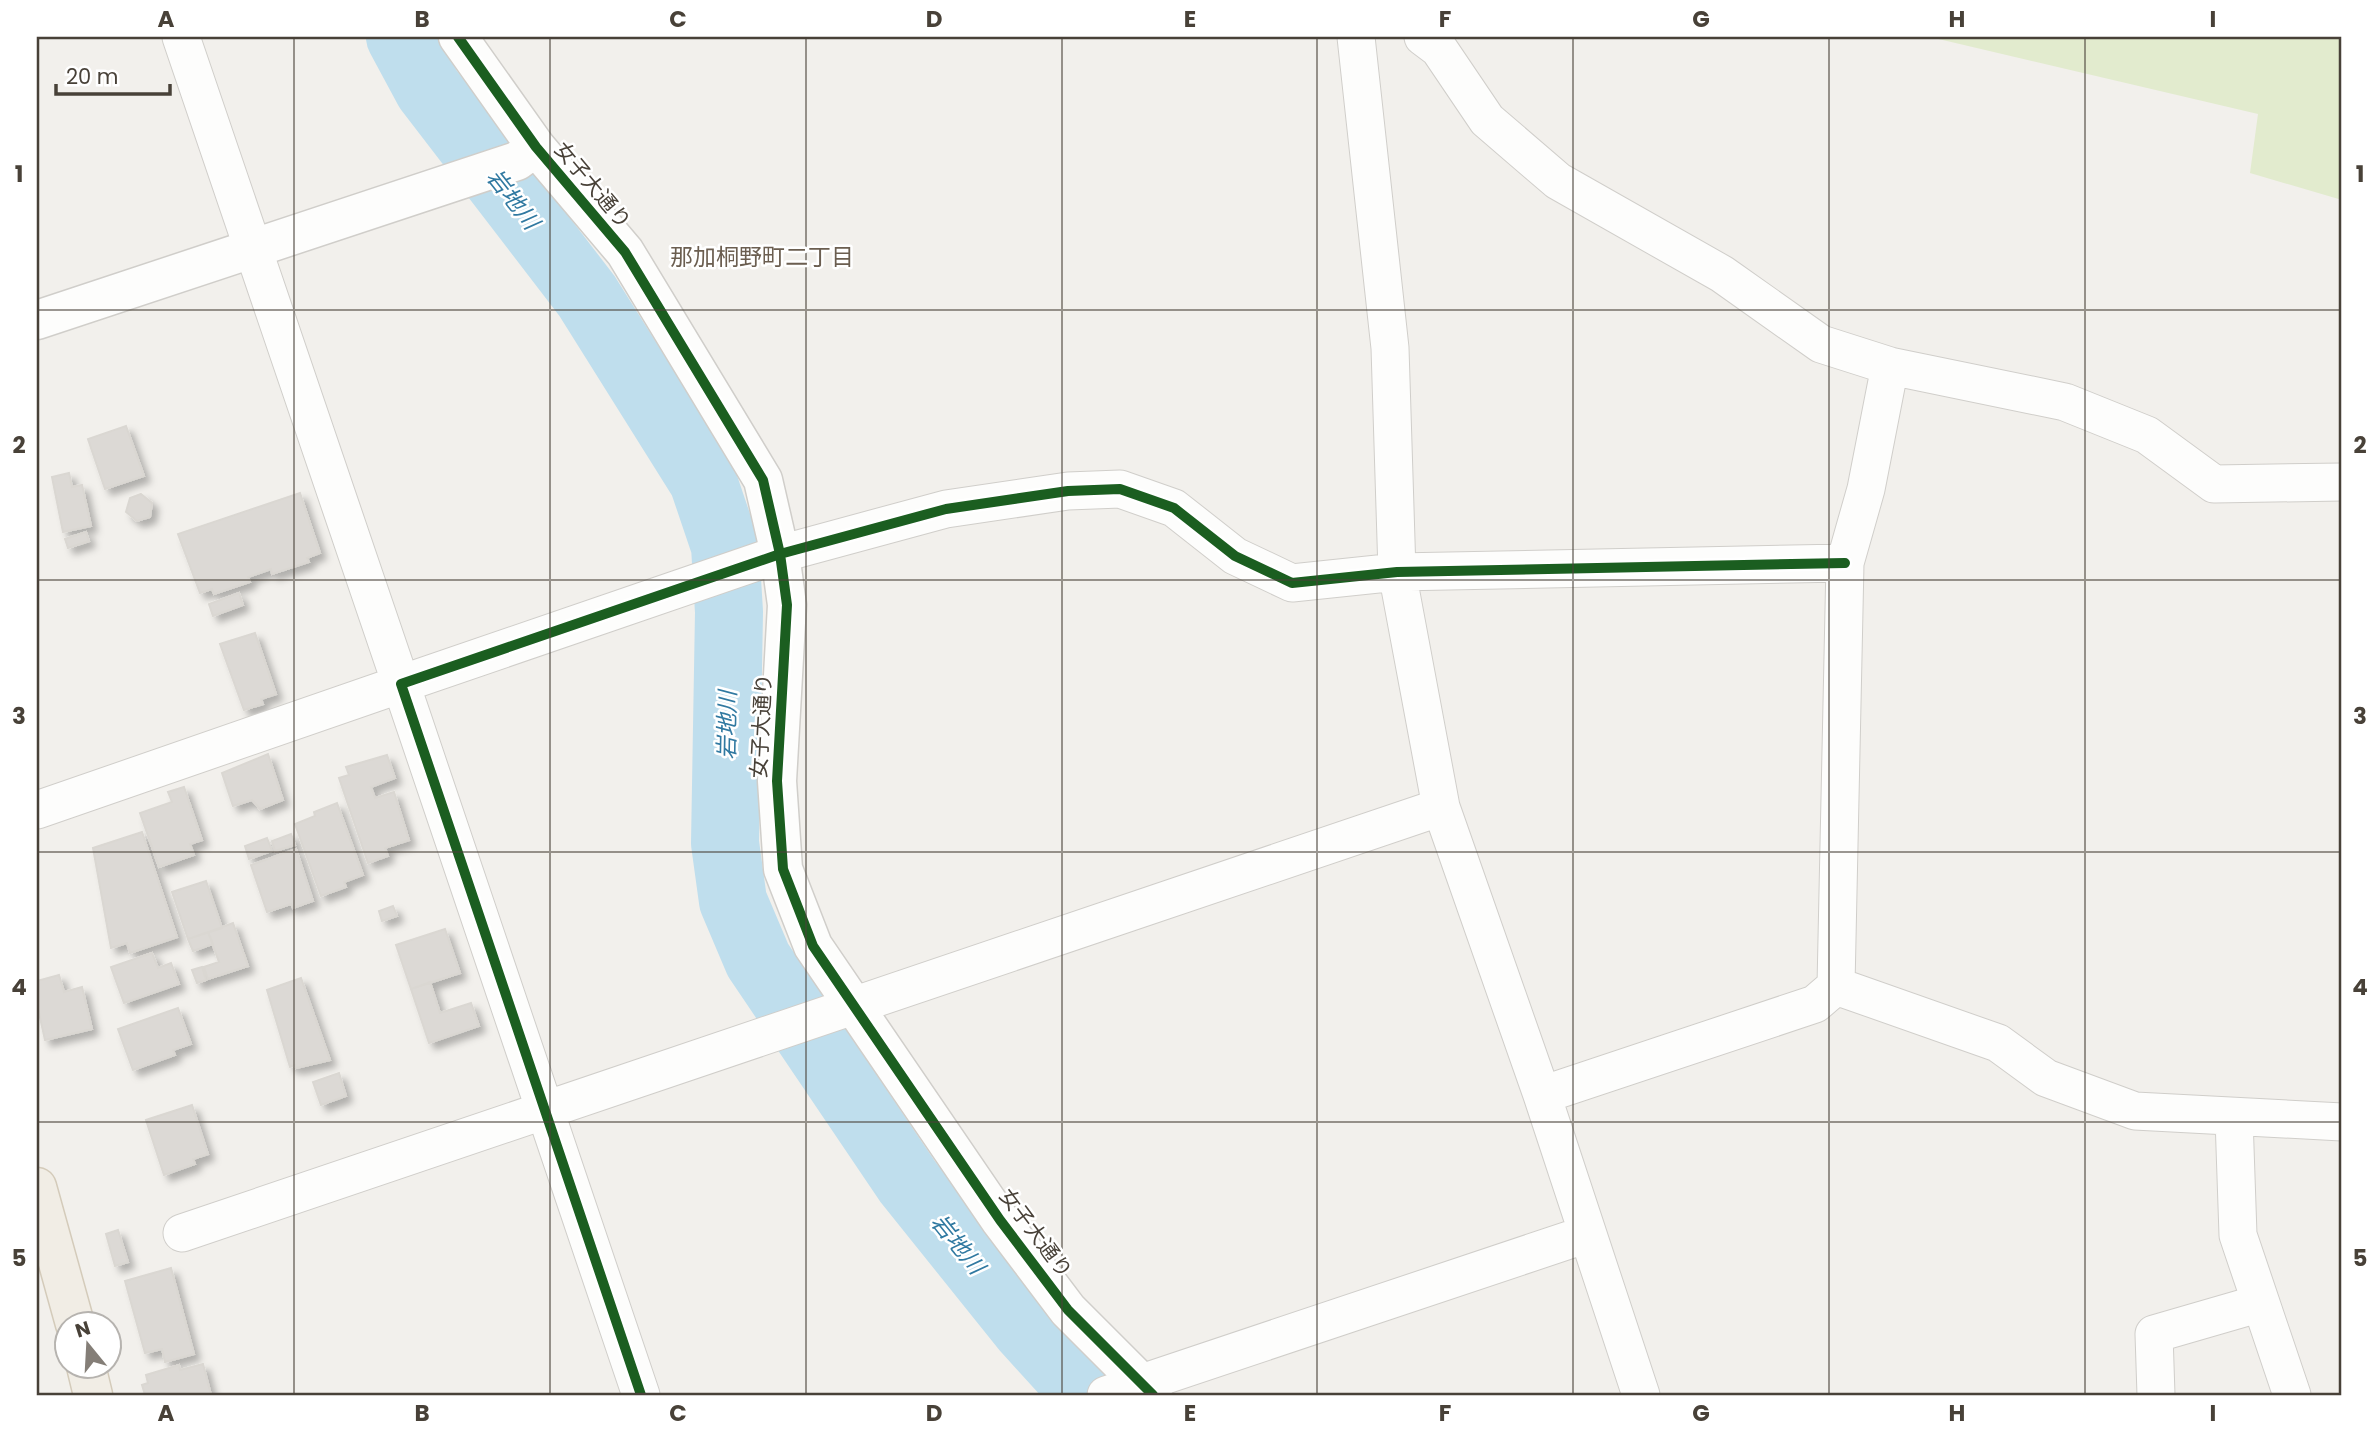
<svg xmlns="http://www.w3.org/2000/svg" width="2379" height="1432" font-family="Poppins,'Noto Sans JP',sans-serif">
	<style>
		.green { fill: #e2ebce }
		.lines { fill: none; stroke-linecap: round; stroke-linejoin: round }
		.river { stroke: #bfdeed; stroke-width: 68 }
		.building { fill: #dcd9d5; stroke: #dad7d2; stroke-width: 2; filter: url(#shadow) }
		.minor-casing { stroke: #d0ceca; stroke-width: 39 }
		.tertiary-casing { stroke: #d0ceca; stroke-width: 41 }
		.primary-casing { stroke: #d4cbba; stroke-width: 41 }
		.minor { stroke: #fdfdfc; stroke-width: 37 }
		.tertiary { stroke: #fdfdfc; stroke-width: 38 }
		.primary { stroke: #f1ede5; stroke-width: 38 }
		.cycleway-casing { stroke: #fff; stroke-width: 15 }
		.cycleway { stroke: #1b5e20; stroke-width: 10 }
		.grid { fill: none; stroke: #484138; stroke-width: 2; stroke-opacity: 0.55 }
		.labels { text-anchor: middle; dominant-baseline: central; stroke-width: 5; stroke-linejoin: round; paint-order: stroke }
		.street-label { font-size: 21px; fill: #484138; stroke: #fff }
		.water-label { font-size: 23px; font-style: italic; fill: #3079a1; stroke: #fff }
		.neighbourhood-label { font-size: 23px; fill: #6b5e50; stroke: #fff }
		.neatline { fill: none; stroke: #484138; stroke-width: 2.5 }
		.grid-label { font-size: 23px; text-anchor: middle; font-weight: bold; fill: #484138 }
	</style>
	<defs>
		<filter id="shadow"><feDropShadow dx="6" dy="6" stdDeviation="3.5" flood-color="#0004"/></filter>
	</defs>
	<rect width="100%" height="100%" fill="#f2f0ec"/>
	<!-- green -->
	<path class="green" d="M1930,37H2342V200L2250,173L2258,114Z"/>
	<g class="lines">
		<!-- river -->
		<path class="river" d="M400,37L428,89L587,296L703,481L725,546L729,612L725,843L733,901L758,960L908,1182L1026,1329L1086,1395"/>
	</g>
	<!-- building -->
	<path class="building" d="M126,426L144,476L105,489L88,439Z
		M69,473L72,487L82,485L91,526L63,532L52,477Z
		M300,493L320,553L307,558L309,562L272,574L271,569L248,577L250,582L214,594L212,589L200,593L178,534Z
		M141,494L152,503L150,517L137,521L126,512L130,498Z
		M86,532L89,541L68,548L65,539Z
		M239,593L243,605L213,616L209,604Z
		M255,633L276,694L261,699L263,704L244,710L220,644Z
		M268,754L283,800L260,809L252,800L233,806L222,773Z
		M387,755L395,778L371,787L375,798L394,792L409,840L385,848L388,856L368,863L339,778L349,775L346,767Z
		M184,787L202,840L190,844L194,855L159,867L140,813L172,802L168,792Z
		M337,803L363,875L344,882L346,887L321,896L295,824L315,816L314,812Z
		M142,832L177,937L130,953L127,943L111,948L93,848Z
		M291,834L295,845L275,851L272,841Z
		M267,838L272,851L249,859L245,846Z
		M296,849L313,901L293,908L291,904L267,912L251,865Z
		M206,881L222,928L188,939L172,892Z
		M393,906L397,916L382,921L379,911Z
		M233,923L248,966L208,979L204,967L219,962L208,932Z
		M445,929L460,973L411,989L396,945Z
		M208,932L213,944L193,951L188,939Z
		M152,953L158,968L171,963L179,984L124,1003L111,967Z
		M202,967L206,980L197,983L192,970Z
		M59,975L64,992L82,987L92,1029L45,1040L37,1004V981Z
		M301,978L330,1060L296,1068L295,1065L290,1067L267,990Z
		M430,982L440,1013L471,1003L479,1026L429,1043L411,989Z
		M178,1008L191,1044L173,1050L175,1055L133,1070L118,1029Z
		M339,1073L346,1096L321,1105L313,1082Z
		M192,1105L208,1154L193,1159L195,1164L164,1175L146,1120Z
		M118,1230L128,1262L115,1266L106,1234Z
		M171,1268L194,1354L165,1362L162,1349L145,1353L125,1281Z
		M203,1364L211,1395H145L142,1385L148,1383L146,1375L179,1365L180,1370Z"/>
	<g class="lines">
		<defs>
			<path id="minor" d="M1356,37L1390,348L1397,572L1441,807L1542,1095L1641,1395
				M1423,37L1439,49L1487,120L1558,181L1722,274L1821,344L1890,366L2065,402L2147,435L2214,484L2342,482
				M37,810L401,684L181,37
				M1836,986L1998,1043L2046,1078L2135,1111L2342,1122
				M1542,1095L1815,1004L1836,986L1845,563L1866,489L1890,366
				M2234,1118L2238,1235L2292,1395
				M182,1233L1441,807
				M641,1395L401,684L780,554L946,509L1068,491L1120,489L1174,508L1235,556L1292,583L1397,572L1845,563
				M1106,1395L1587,1234
				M2156,1395L2154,1334L2261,1303"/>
			<path id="tertiary" d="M458,37L536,147L625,252L763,480L780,554L787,605L777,781L783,869L813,946L1000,1220L1068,1310L1153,1395
				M37,320L517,161L536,147"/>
			<path id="primary" d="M37,1187L75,1324
				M86,1366L93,1395"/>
		</defs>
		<!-- minor casing -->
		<use href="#minor" class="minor-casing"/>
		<!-- tertiary casing -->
		<use href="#tertiary" class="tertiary-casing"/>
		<!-- primary casing -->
		<use href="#primary" class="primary-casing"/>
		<!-- minor -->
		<use href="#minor" class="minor"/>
		<!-- tertiary -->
		<use href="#tertiary" class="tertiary"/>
		<!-- primary -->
		<use href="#primary" class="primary"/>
		<defs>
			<path id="cycleway" d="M458,37L536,147L625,252L763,480L780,554L787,605L777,781L783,869L813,946L1000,1220L1068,1310L1153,1395
				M641,1395L401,684L780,554L946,509L1068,491L1120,489L1174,508L1235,556L1292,583L1397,572L1845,563"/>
		</defs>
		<!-- cycleway casing -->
		<use href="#cycleway" class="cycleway-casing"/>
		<!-- cycleway -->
		<use href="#cycleway" class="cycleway"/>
	</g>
	<!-- grid -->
	<path class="grid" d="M294,37V1395M550,37V1395M806,37V1395M1062,37V1395M1317,37V1395M1573,37V1395M1829,37V1395M2085,37V1395M37,310H2342M37,580H2342M37,852H2342M37,1122H2342"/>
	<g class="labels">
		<!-- street labels -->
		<g class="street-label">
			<text transform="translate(593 185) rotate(50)">女子大通り</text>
			<text transform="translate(761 726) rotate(-87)">女子大通り</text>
			<text transform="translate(1036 1233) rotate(53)">女子大通り</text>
		</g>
		<!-- water labels -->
		<g class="water-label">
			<text transform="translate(513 199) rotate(52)">岩地川</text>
			<text transform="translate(727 725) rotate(-89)">岩地川</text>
			<text transform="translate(958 1244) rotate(51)">岩地川</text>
		</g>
		<!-- neighbourhood labels -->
		<g class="neighbourhood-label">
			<text x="762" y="257">那加桐野町二丁目</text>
		</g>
	</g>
	<!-- border -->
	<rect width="2379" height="1432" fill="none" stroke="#ffffff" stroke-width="77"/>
	<!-- north arrow -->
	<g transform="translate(88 1345) rotate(342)"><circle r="33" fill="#ffffff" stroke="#b6b3af" stroke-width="2"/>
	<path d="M0-5L12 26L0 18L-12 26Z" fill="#847e77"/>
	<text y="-10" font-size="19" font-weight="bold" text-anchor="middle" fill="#484138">N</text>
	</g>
	<!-- scale -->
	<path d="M56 84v10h114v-10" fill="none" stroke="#484138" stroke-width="3.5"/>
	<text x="66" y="84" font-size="21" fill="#484138" stroke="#ffffff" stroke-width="5" paint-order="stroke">20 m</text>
	<rect x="38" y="38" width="2302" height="1356" class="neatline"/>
	<g class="grid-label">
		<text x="166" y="27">A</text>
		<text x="422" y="27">B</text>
		<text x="678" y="27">C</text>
		<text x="934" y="27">D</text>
		<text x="1190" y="27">E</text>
		<text x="1445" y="27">F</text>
		<text x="1701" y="27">G</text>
		<text x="1957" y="27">H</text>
		<text x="2213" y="27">I</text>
		<text x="19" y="182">1</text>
		<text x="2360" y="182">1</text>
		<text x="19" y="453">2</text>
		<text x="2360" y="453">2</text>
		<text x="19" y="724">3</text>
		<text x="2360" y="724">3</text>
		<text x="19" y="995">4</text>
		<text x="2360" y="995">4</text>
		<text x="19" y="1266">5</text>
		<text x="2360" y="1266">5</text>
		<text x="166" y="1421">A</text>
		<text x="422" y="1421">B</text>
		<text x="678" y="1421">C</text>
		<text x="934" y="1421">D</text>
		<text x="1190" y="1421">E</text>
		<text x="1445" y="1421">F</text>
		<text x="1701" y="1421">G</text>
		<text x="1957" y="1421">H</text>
		<text x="2213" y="1421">I</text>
	</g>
</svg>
